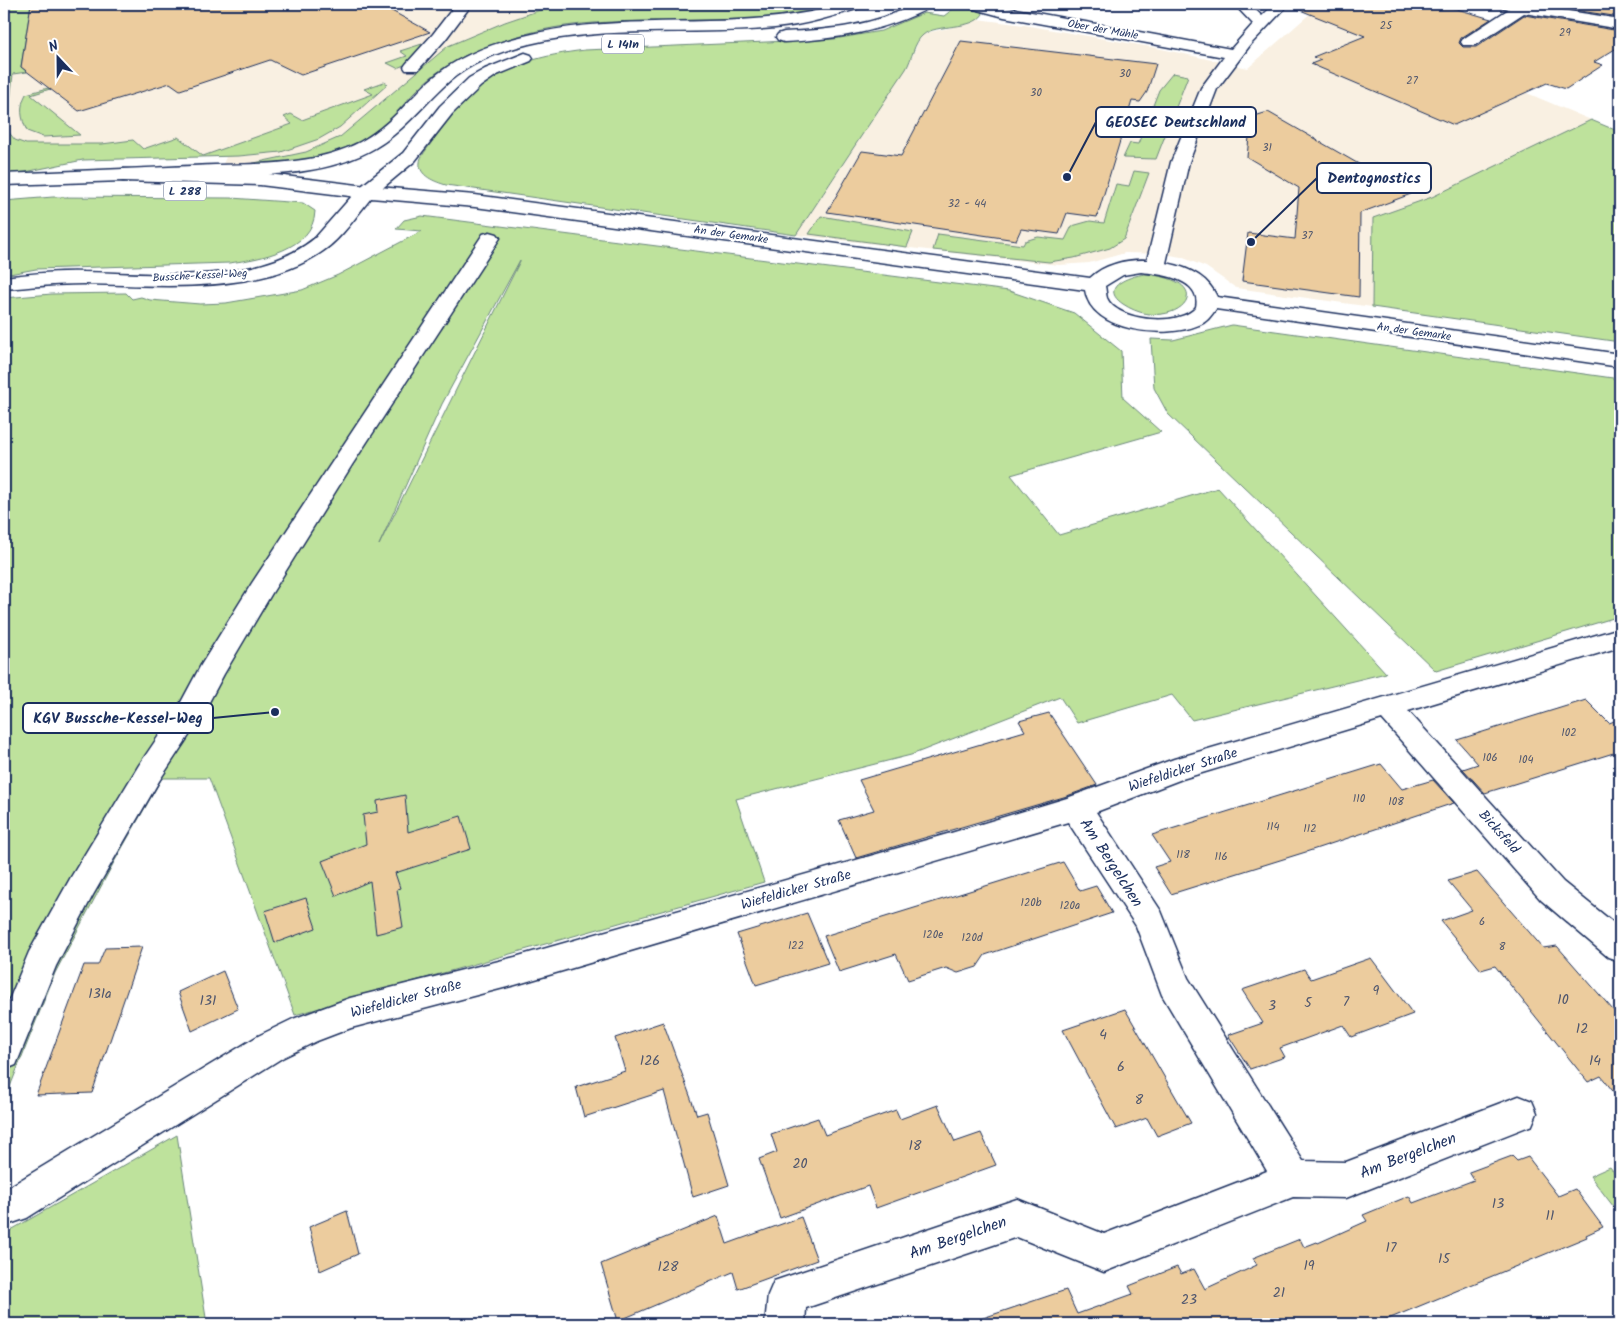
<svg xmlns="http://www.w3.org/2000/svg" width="1624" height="1328" font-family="Kalam,sans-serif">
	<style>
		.built { fill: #f9f0e2 }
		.green { fill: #bee29c; stroke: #6c887d; fill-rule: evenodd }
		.building { fill: #eccc9e; stroke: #1b2f5e }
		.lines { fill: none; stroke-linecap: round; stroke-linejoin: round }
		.minor-casing { stroke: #1b2f5e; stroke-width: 3 }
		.major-casing { stroke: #1b2f5e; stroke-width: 3 }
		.highway-casing { stroke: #1b2f5e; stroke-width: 3 }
		.minor { fill: #fff; fill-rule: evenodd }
		.major { fill: #fff; fill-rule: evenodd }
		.highway { fill: #fff; fill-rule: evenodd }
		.labels { text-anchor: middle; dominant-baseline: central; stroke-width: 4.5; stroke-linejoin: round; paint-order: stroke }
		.number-label { font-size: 11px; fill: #4f566e }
		.far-street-label { font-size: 11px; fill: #1b2f5e; stroke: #fff }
		.shield { fill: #fff; stroke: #5f6d8e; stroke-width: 1 }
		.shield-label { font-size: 12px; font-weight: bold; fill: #1b2f5e }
		.street-label { font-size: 14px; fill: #1b2f5e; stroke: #fff }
		.near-number-label { font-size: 14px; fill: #4f566e }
		.near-street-label { font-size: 16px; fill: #1b2f5e; stroke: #fff }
		.leader { fill: none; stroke: #1b2f5e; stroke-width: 2 }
		.callout-dot { fill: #1b2f5e; stroke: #fff; stroke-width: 2 }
		.callout { fill: #fff; stroke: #1b2f5e; stroke-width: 2 }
		.callout-label { font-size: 15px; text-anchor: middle; font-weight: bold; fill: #1b2f5e }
	</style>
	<rect width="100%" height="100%" fill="#fff"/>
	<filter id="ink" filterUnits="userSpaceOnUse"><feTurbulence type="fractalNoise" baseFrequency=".02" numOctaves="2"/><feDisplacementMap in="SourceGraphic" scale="10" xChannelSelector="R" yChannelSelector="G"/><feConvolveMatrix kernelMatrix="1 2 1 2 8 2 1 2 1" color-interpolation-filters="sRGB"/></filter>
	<g filter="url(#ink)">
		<!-- built -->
		<path class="built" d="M4,4H561L505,22L448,46L340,137L306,152L240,166H222L226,157L125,158L83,160L25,172L4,174Z
			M1321,4H1458L1399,39L1591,120L1432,197L1373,218L1372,307L1236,288L1206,267L1181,257L1165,254L1125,253L1089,263L1059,265L796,235L908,66L919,40L923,35L930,32L950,28L977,19L1024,25L1157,48L1248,68Z"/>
		<!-- green -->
		<path class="green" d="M4,4H31L21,67L27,72L13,74L7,130L15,140L26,144H102L133,140L143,149L178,137L203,156L292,124L284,117L291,114L302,120L373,94L364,89L384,82L388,84L340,127L319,139L281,152L239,156L83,160L25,172L4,174Z
			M554,4H844C809,17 772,20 736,21C663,23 585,15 515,37C479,48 446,61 419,88C403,103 390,124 371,136C331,161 285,163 240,166L306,152L340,137L448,46L505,22L555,5Z
			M958,5L982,11L983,14C972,31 937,23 923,35C914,42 912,59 906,69C869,124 832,180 796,235L446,185C436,182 418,176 420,162C420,158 424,153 426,150C440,131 454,111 472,94C502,64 545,55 585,50L834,39L881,31L924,13L944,16Z
			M422,44L426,45L409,63L397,68L387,63L407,56L400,51Z
			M1173,73L1188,76L1156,159L1123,158L1130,143L1138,144L1159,90Z
			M48,88L50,89L31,95L80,135L43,137L27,131C21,118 19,107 26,94Z
			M1591,120L1620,132V342L1372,307L1373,218L1432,197Z
			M1134,171L1149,173L1124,239L1110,248L1074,258L1049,262L933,250L938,234L1023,245L1025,241L1038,237L1065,240L1072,226L1090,221L1104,223L1116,184L1129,186Z
			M53,197L231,198L303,203L315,211C314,250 259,259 229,263L36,269L4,275V201Z
			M422,216L1009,291L1074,313L1121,351L1123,398L1161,432L1011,475L1059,535L1218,488L1386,673L1192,720L1172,695L1077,723L1060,697L911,755L736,799L764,882L295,1015L209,778H162L113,864L55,973L4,1102V298L52,294L126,293L132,299L141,297L150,300L200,304L226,303L302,290L338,275L422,231L396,229L404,220ZM520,260V261L379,545L442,404Z
			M821,216L913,232L907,247L809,234Z
			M1145,274C1228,282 1172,337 1123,304C1098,287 1130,276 1145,274Z
			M1232,325L1620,379V616L1436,671L1168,414L1154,388L1151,339L1173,340Z
			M177,1135L207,1324H4V1234Z
			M1610,1167L1620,1180V1215L1590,1176Z"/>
		<!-- building -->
		<path class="building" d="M31,4H379L430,32L301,75L270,60L180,90L170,83L79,111L21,67Z
			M1291,4H1440L1491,19L1461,38L1459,43L1463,47H1476L1524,15L1620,31V46L1594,62L1603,65L1566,89L1547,83L1454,125L1311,64L1321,60L1313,57L1365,36L1290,6Z
			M1534,4H1620V17Z
			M961,41L1156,64L1147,92L1140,102L1132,101L1097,217L1067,213L1059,234L1021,229L1016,240L827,212L862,151L901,156Z
			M1268,112L1411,194L1360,213L1359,297L1242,281L1248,233L1295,239L1299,188L1247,157L1251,117Z
			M1586,700L1609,723L1620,719V751L1485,793L1463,769L1478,764L1457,740Z
			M1049,713L1097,785L1067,796L856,858L839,820L874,810L859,780L1025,731L1019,721Z
			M1381,764L1402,789L1433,780L1454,803L1309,851L1171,894L1154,867L1170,862L1152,835Z
			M405,795L408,832L461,816L471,849L395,873L400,888L397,889L403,927L376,934L370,881L336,896L322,861L366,844L363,815L378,812L377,801Z
			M1063,862L1080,891L1096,886L1112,913L985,955L977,967L958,973L946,968L908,980L896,954L839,972L824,936Z
			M1477,872L1543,948L1557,946L1620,1018V1100L1601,1076L1588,1082L1495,966L1481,970L1441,921L1472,910L1448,881Z
			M306,898L316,928L275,943L265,911Z
			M807,913L828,963L756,985L737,934Z
			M142,947L92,1093L36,1095L84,965H98L105,948Z
			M1371,958L1413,1014L1351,1037L1343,1025L1280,1048L1285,1057L1250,1069L1228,1035L1263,1023L1242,990L1304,969L1311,979Z
			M223,971L238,1009L192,1031L178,992Z
			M1125,1009L1181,1106L1191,1123L1157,1136L1147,1118L1116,1129L1063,1030Z
			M663,1022L697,1115L707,1112L729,1185L693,1197L664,1091L584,1117L576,1087L625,1071L615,1038Z
			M938,1105L955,1142L981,1133L996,1165L876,1208L868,1186L780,1218L759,1159L777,1152L771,1134L818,1118L825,1135L896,1110L900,1119Z
			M1512,1156L1517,1161L1528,1157L1558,1196L1575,1189L1603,1227L1586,1235L1587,1237L1376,1324H981L980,1319L1066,1290L1077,1314L1133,1294L1129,1286L1177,1267L1181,1274L1194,1269L1205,1289L1257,1265L1253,1258L1300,1239L1304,1247L1317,1242L1318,1243L1367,1221L1363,1215L1409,1196L1413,1203L1474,1180L1469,1172Z
			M347,1211L358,1254L320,1271L309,1227Z
			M718,1216L727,1244L801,1217L817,1260L738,1289L733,1272L618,1321L601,1264Z"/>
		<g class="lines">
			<defs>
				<path id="minor" d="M456,4H472L445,40L418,70H406L404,67L406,64L433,34Z
					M964,4H989L1231,49L1253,24L1234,4H1249L1262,16L1274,4H1289L1251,44L1217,89L1189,162L1166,263C1187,267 1208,276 1217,297L1620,354V367L1216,309C1211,316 1207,322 1199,325C1167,339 1091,333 1085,290L475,207L371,198C356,216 342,238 323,251C260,296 157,285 83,284C56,284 30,287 4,289V277C30,274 57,271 83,272C156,273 255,287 315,238L359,188L366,186L475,195L1090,278C1104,264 1127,259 1147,260L1171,162L1201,88L1224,57L1004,17L967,7ZM1141,272C1161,274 1202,279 1196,307C1181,327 1117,322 1107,298C1106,295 1106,290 1105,286L1123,275Z
					M1499,4H1523L1620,19V29L1524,13L1475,45H1463L1461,42L1463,39L1509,9L1501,7Z
					M490,232L497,234L500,238L352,465L272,593L224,674L200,719L159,781L93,895L56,966L16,1065L4,1070V1012L29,952L71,877L139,765L179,706L201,665L252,583L483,234Z
					M1620,628V647L1408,711L1563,882L1620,928V961L1608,957L1541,900L1382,719L1182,779L1096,812L1161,911L1188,978L1303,1161L1346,1162L1519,1096L1532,1101L1537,1113L1532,1125L1346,1198L1293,1197L1104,1272L1017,1237L806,1308L805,1324H765L768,1295L774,1281L1017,1199L1104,1234L1267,1171L1162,995L1136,926L1068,822L515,985L351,1028L317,1041L282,1058L27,1218L4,1226V1190L258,1036L293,1019L350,998L515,957L951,833L1067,798L1174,759Z"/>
				<path id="major" d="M123,169L260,173L366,186L373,188L375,192L373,196L366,198L260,185L123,181L4,185V174Z"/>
				<path id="highway" d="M843,4H866L863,7C834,16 806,25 775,28C693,36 610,25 529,44C497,52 465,65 442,88C420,109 401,133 375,148C327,176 267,175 213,176C183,177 153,179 123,181L116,179L114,175L116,171L123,169C154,168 184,166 215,165C263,164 316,165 360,142C388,127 407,102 429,81C456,57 490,44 524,36C629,9 739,35 843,4Z
					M915,4H934L931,7C884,32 837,39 784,42L778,40L776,37L778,34L784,32C831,30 873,26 915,4Z
					M525,53L531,55L533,58L531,61L497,75L481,86L452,114L415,161L373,196L366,198L359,196L357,192L359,188L403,153L440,106L469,78L485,69Z"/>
			</defs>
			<!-- minor casing -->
			<use href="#minor" class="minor-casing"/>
			<!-- major casing -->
			<use href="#major" class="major-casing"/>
			<!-- highway casing -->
			<use href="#highway" class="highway-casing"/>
			<!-- minor -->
			<use href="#minor" class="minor"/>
			<!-- major -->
			<use href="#major" class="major"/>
			<!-- highway -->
			<use href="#highway" class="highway"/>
		</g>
	</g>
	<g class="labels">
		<!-- number labels -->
		<g class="number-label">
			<text x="1386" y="26">25</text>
			<text x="1565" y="33">29</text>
			<text x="1125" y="74">30</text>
			<text x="1412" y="81">27</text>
			<text x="1036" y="93">30</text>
			<text x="1267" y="148">31</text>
			<text x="967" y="204">32 - 44</text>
			<text x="1307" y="236">37</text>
			<text x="1569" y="733">102</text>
			<text x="1490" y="758">106</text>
			<text x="1526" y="760">104</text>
			<text x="1359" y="799">110</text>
			<text x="1396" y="802">108</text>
			<text x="1273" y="827">114</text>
			<text x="1310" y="829">112</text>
			<text x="1183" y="855">118</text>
			<text x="1221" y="857">116</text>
			<text x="1031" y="903">120b</text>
			<text x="1070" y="906">120a</text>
			<text x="1482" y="922">6</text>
			<text x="933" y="935">120e</text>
			<text x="972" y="938">120d</text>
			<text x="796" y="946">122</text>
			<text x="1502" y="947">8</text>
		</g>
		<!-- far-street labels -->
		<g class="far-street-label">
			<text transform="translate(1103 30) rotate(10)">Ober der Mühle</text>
			<text transform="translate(731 235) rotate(8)">An der Gemarke</text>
			<text transform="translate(200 276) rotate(-3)">Bussche-Kessel-Weg</text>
			<text transform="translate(1414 332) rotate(8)">An der Gemarke</text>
		</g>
		<!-- shield labels -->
		<g class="shield">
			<rect x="602" y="34.5" width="42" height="19" rx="4"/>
			<rect x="164" y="181.5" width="42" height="19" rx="4"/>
		</g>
		<g class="shield-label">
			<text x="623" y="44">L 141n</text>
			<text x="185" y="191">L 288</text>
		</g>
		<!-- street labels -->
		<g class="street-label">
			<text transform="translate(1183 770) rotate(-18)">Wiefeldicker Straße</text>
			<text transform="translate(1499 832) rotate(48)">Bicksfeld</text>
			<text transform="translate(796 890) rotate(-16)">Wiefeldicker Straße</text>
			<text transform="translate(406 999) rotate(-15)">Wiefeldicker Straße</text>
		</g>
		<!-- near-number labels -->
		<g class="near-number-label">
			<text x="1376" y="991">9</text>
			<text x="100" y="994">131a</text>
			<text x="1563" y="1000">10</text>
			<text x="208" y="1001">131</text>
			<text x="1346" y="1002">7</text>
			<text x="1308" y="1003">5</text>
			<text x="1272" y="1006">3</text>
			<text x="1582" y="1029">12</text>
			<text x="1103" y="1035">4</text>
			<text x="650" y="1061">126</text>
			<text x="1595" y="1061">14</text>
			<text x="1121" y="1067">6</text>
			<text x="1139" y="1100">8</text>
			<text x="915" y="1146">18</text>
			<text x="800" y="1164">20</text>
			<text x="1498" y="1204">13</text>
			<text x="1550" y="1216">11</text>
			<text x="1391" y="1248">17</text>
			<text x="1444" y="1259">15</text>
			<text x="1309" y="1266">19</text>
			<text x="668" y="1267">128</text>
			<text x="1279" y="1293">21</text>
			<text x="1189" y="1300">23</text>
		</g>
		<!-- near-street labels -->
		<g class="near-street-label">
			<text transform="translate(1111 863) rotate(57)">Am Bergelchen</text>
			<text transform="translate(1408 1156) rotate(-21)">Am Bergelchen</text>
			<text transform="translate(958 1238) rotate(-19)">Am Bergelchen</text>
		</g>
	</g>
	<!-- callouts -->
	<path class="leader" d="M1067 177L1096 122M1251 242L1317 178M275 712L213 718"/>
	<g class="callout-dot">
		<circle cx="1067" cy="177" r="5"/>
		<circle cx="1251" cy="242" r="5"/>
		<circle cx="275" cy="712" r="5"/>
	</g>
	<g class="callout">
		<rect x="1096" y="107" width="160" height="30" rx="5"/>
		<rect x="1317" y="163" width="114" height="30" rx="5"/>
		<rect x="23" y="703" width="190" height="30" rx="5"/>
	</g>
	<g class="callout-label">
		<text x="1176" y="127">GEOSEC Deutschland</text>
		<text x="1374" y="183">Dentognostics</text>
		<text x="118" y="723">KGV Bussche-Kessel-Weg</text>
	</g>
	<!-- margin -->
	<rect width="1624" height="1328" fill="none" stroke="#fff" stroke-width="20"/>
	<rect x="10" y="10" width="1604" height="1308" fill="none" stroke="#1b2f5e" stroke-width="2" filter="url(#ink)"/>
	<!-- north arrow -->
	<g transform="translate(58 58) rotate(338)" stroke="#ffffff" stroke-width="4" paint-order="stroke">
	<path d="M0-4L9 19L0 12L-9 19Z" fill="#1b2f5e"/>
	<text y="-8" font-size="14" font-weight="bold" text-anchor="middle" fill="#1b2f5e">N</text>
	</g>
</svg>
